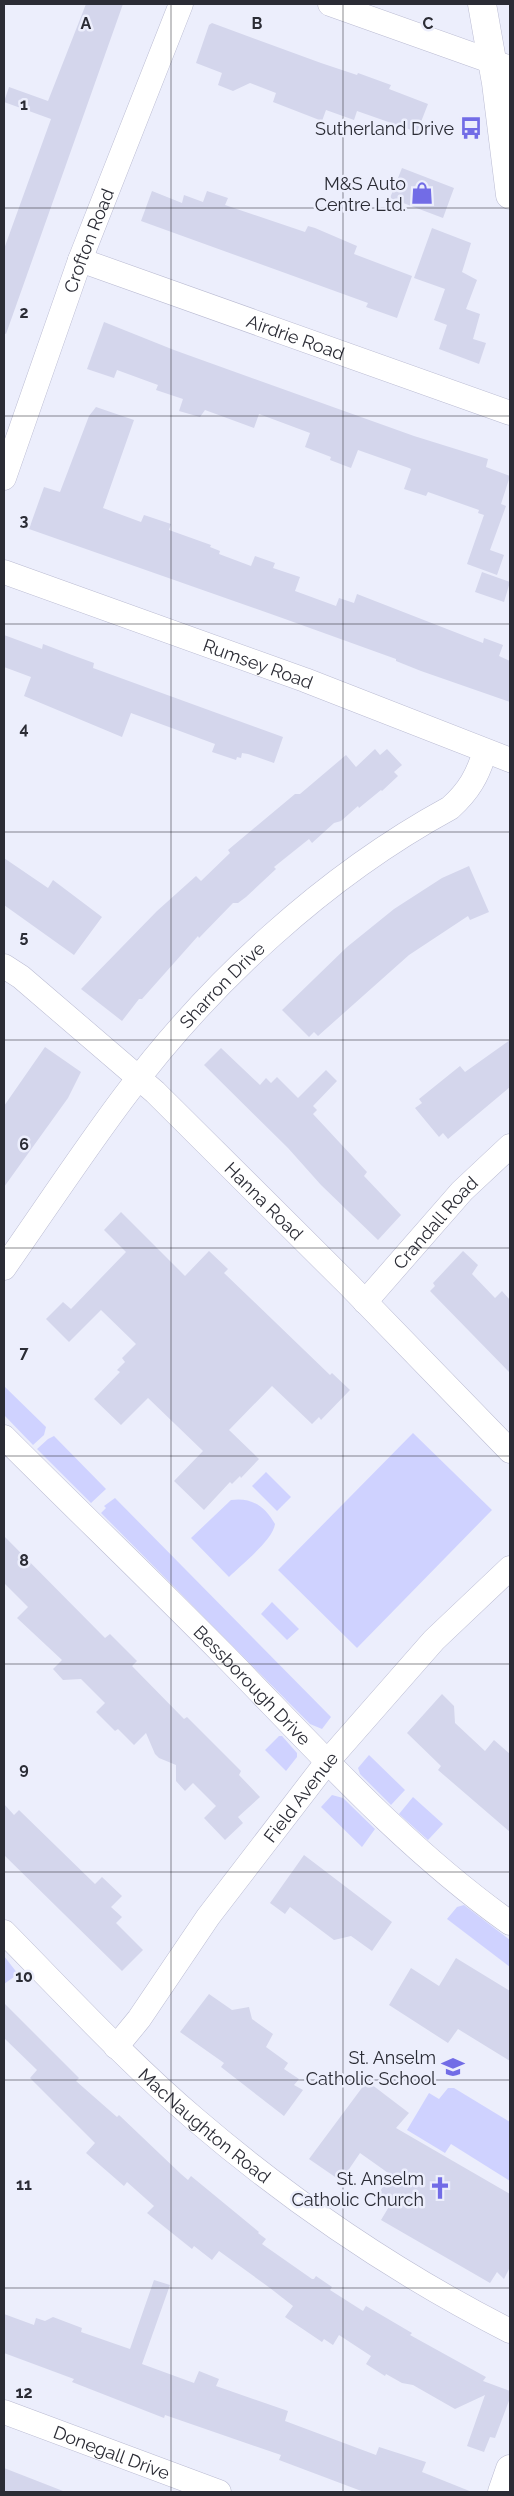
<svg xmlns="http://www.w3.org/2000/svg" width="514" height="2496" font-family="Raleway,sans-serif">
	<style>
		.green { fill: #cfd2ff }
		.building { fill: #d4d6ec }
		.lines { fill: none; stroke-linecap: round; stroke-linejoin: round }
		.minor-casing { stroke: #babbd2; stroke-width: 25 }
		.tertiary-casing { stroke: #babbd2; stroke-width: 29 }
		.minor { stroke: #fff; stroke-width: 24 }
		.tertiary { stroke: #fff; stroke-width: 28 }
		.grid { fill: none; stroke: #2b2c35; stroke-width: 1; stroke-opacity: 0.55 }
		.labels { text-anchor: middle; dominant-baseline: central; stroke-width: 5; stroke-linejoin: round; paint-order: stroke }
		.poi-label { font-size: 18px; fill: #2b2c35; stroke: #eceefc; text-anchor: end }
		.street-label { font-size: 18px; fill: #2b2c35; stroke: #eceefc }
		.grid-label { font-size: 16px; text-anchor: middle; font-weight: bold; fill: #2b2c35; stroke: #eceefc; stroke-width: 5; stroke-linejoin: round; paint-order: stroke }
	</style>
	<rect width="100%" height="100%" fill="#eceefc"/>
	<!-- green -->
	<path class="green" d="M4,1386L46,1427L44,1435L33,1445L4,1415Z
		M413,1433L492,1510L357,1648L278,1570Z
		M54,1436L106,1489L91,1503L37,1449L48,1439Z
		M266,1472L291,1497L277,1511L252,1486Z
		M115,1498L331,1717L322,1729L310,1724L101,1513L106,1508L104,1506Z
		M231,1500C251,1497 265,1506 275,1524C273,1540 241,1565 229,1577L191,1538Z
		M272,1602L299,1629L287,1640L261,1614Z
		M279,1736H282L297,1753V1757L286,1771L265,1750Z
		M369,1755L405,1790L391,1805L360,1774L358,1768Z
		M332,1795L343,1798L375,1829L362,1847L321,1807Z
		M413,1797L443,1824L428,1840L399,1814Z
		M464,1905L510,1940V1967L447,1919L457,1907Z
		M4,1956L18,1974L4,1984Z
		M448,2088H454L510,2122V2181L451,2144L445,2153L407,2130L429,2093L439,2099Z"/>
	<!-- building -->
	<path class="building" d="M86,4H123L6,334L4,333V249L51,119L4,102L9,87L48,101Z
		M212,23L321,63L357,75L358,73L391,85L389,89L428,104L417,132L357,111L354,120L326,110L322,121L273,102L276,93L250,83L233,91L218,85L222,73L196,63L209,25Z
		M402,168L454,188L443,218L390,198Z
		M152,191L182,203L184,195L203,202L207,191L228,198L225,205L305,232L308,226L315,228L357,246L354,254L412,276L397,318L366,307L368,303L141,221Z
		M432,228L471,243L462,272L477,280L466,309L480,314L473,339L486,343L479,364L439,349L447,325L434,320L445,289L414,278Z
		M104,322L174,350L414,436L488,459L486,467L510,476L501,504L506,506L490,550L504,555L497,575L467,564L484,515L478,513L479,510L428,492L426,496L404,489L411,469L409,468L358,450L351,468L330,460L331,457L305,447L310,433L259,414L254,428L205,410L200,417L179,411L183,399L156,390L158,385L117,370L114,378L87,369Z
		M96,407L134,420L103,508L141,522L144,515L171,524L169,530L211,545L210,547L220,551L219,554L251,566L255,556L275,563L273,568L300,577L295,591L336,606L339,598L354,603L357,594L483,643L484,638L503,645L499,656L510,661V702L421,671L396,661V659L285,619L29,529L44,487L60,492L89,416Z
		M482,572L510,582L504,602L475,592Z
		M4,635L42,649L43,644L72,655L94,663L93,668L283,737L274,763L248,754L242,753L241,758L237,757L236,760L212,752L215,744L131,713L122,737L24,696L31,677L4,667Z
		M375,749L380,755L387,749L402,765L394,772L398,776L382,791L381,790L359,808L358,806L341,821L334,823L312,843L309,839L274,867L276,869L246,897L238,903H233L199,938L198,936L142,999H139L122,1021L81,989L157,911L196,876L201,881L230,853L228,850L295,794H300L346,755L356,767Z
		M4,858L48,888L53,880L102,917L74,955L4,905Z
		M469,866L489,912L470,920L468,916L409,955L318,1036L314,1032L309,1037L282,1010L347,947L394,909L442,878Z
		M510,1040V1087L448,1139L443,1133L439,1137L415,1108L422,1103L419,1099L460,1066L465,1072Z
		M45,1047L81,1072L68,1098L4,1187V1106Z
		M221,1048L260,1085L266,1078L271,1083L277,1077L298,1098L326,1070L337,1081L313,1106L317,1110L313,1114L367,1172L364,1176L401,1215L378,1240L321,1185L288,1148L204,1065Z
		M121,1212L185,1276L209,1251L228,1269L224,1273L330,1375L332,1373L350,1390L321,1420L319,1417L312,1424L272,1386L229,1430L259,1459L241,1478L240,1476L232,1484L230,1482L204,1510L174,1481L203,1451L148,1398L121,1425L94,1399L120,1372L117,1370L125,1362L122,1358L136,1344L101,1310L69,1342L46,1319L63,1302L71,1309L126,1252L104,1230Z
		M463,1251L478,1265L472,1274L495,1298L502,1291L510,1300V1373L430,1291L435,1286L433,1283Z
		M4,1536L105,1638L110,1634L137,1661L132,1666L184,1719L187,1717L241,1771L239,1775L260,1797L238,1817L243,1823L225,1840L204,1818L216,1806L193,1783L185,1791L176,1781V1765L159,1758L155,1754L146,1733L134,1745L118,1729L115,1731L96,1712L105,1703L81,1679L63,1680L53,1669L62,1660L17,1618L28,1607L4,1583Z
		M442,1694L454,1706L455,1723L485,1751L494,1740L510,1754V1832L438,1770L441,1766L407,1733Z
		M4,1804L14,1815L19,1810L95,1884L102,1877L122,1896L111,1907L122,1917L116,1923L143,1950L122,1971L4,1855Z
		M304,1855L392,1922L372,1951L351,1936L334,1940L290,1907L285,1914L270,1903Z
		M456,1958L510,1991V2061L458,2029L448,2043L389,2005L411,1968L439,1986Z
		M209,1994L232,2010L249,2007L252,2019L273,2034L266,2047L288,2063L284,2069L299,2079L294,2085L303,2090L284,2116L221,2067L224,2063L180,2032Z
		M4,2003L79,2078L76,2081L117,2117L119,2115L181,2174L188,2180L191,2176L259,2232L258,2233L266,2239L262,2244L312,2279H314L316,2276L332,2287L330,2290L363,2311L366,2306L412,2333L410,2335L486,2377L483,2381L510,2391V2398L495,2438L490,2437L484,2452L467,2446L485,2395L455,2409L413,2385L402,2383L386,2374L385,2376L366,2364L371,2356L339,2335L333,2345L324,2339L322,2342L285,2317L293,2306L270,2288L219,2251L212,2260L194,2246L192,2249L147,2213L154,2206L127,2182L124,2186L86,2153L95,2143L30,2078L37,2070L4,2038Z
		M367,2081L409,2113L396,2128L510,2194V2267L504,2279L497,2272L490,2283L381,2220L390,2205L376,2197L391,2175L360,2153L341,2181L309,2159Z
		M154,2280L170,2285L142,2364L194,2383L199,2371L219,2379L216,2386L288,2411L285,2421L376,2455L379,2447L426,2462L422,2472L472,2492H364L279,2460L281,2455L165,2415L164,2418L72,2382L74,2379L4,2353V2314L34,2325L36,2318L45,2321L53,2317L82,2328L81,2332L130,2349Z
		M4,2468L63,2491V2492H4Z"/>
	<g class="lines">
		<defs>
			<g id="minor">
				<path d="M330,4L510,68"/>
				<path id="s1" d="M80,260L510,413"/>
				<path id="s2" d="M4,478L80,260L181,4"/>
				<path id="s3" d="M4,572L305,680L510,760"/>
				<path id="s4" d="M4,966L21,977L155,1092L349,1285L510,1451"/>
				<path id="s5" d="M4,1268C44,1211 82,1153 124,1097C209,983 325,876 450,808C469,791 478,775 485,751"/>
				<path id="s6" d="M365,1302L462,1191L510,1146"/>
				<path id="s7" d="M4,1437C77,1510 152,1582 224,1655C316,1749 403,1847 510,1923"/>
				<path id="s8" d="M4,1932C67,1996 128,2062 196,2120C292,2202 398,2274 510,2331"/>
				<path id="s9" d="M116,2047L139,2019L208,1917L327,1762L434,1640L510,1568"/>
				<path id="s10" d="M4,2412L219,2492"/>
			</g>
			<path id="tertiary" d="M482,4L496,83L510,195
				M502,2492L510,2469"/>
		</defs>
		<!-- minor casing -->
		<use href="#minor" class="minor-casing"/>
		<!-- tertiary casing -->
		<use href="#tertiary" class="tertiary-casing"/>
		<!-- minor -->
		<use href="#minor" class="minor"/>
		<!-- tertiary -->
		<use href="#tertiary" class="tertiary"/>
	</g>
	<!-- grid -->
	<path class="grid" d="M171,4V2492M343,4V2492M4,208H510M4,416H510M4,624H510M4,832H510M4,1040H510M4,1248H510M4,1456H510M4,1664H510M4,1872H510M4,2080H510M4,2288H510"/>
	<!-- icons -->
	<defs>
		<symbol id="bus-bare" viewBox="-9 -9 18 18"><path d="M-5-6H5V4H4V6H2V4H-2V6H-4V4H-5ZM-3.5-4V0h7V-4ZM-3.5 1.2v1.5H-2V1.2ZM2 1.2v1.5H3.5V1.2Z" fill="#726ce6" stroke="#eceefc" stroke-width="2.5" paint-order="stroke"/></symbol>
		<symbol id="shop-bare" viewBox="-9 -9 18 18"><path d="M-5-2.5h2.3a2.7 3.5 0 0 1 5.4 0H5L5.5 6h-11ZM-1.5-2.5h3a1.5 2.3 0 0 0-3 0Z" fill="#726ce6" stroke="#eceefc" stroke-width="2.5" paint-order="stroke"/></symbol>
		<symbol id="school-bare" viewBox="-9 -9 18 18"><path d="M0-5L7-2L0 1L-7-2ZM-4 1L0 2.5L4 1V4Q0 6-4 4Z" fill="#726ce6" stroke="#eceefc" stroke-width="2.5" paint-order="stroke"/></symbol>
		<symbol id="church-bare" viewBox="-9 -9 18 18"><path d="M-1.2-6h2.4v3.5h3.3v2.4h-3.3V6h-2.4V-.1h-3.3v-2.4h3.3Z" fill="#726ce6" stroke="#eceefc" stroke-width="2.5" paint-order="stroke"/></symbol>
	</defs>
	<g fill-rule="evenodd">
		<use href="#bus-bare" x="455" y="112" width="32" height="32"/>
		<use href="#shop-bare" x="406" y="177" width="32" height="32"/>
		<use href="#school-bare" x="437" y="2051" width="32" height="32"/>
		<use href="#church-bare" x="424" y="2172" width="32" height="32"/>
	</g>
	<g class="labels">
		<!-- poi labels -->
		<g class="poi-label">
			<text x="454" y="128">Sutherland Drive</text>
			<text x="406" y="183">M&amp;S Auto<tspan x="406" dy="21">Centre Ltd.</tspan></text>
			<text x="436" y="2057">St. Anselm<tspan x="436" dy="21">Catholic School</tspan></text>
			<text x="424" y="2178">St. Anselm<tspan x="424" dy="21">Catholic Church</tspan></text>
		</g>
		<!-- street labels -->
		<g class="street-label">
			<text stroke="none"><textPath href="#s2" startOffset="252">Crofton Road</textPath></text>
			<text stroke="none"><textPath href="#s1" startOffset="229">Airdrie Road</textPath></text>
			<text stroke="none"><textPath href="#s3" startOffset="270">Rumsey Road</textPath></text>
			<text stroke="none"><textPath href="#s5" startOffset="358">Sharron Drive</textPath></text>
			<text stroke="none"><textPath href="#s4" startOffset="351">Hanna Road</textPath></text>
			<text stroke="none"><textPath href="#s6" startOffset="106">Crandall Road</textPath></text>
			<text stroke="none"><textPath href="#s7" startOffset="351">Bessborough Drive</textPath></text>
			<text stroke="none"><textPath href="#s9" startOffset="311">Field Avenue</textPath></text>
			<text stroke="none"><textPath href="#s8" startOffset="279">MacNaughton Road</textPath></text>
			<text stroke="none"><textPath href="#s10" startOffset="115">Donegall Drive</textPath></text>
		</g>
	</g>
	<g class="grid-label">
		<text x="86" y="29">A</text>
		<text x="257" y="29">B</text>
		<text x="428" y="29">C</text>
		<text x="24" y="110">1</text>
		<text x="24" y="318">2</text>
		<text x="24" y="526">3</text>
		<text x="24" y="734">4</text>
		<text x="24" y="942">5</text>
		<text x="24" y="1150">6</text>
		<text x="24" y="1358">7</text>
		<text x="24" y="1566">8</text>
		<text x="24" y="1774">9</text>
		<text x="24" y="1982">10</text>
		<text x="24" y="2190">11</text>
		<text x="24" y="2398">12</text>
	</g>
	<!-- border -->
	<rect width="514" height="2496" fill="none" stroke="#2b2c35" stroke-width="10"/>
</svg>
